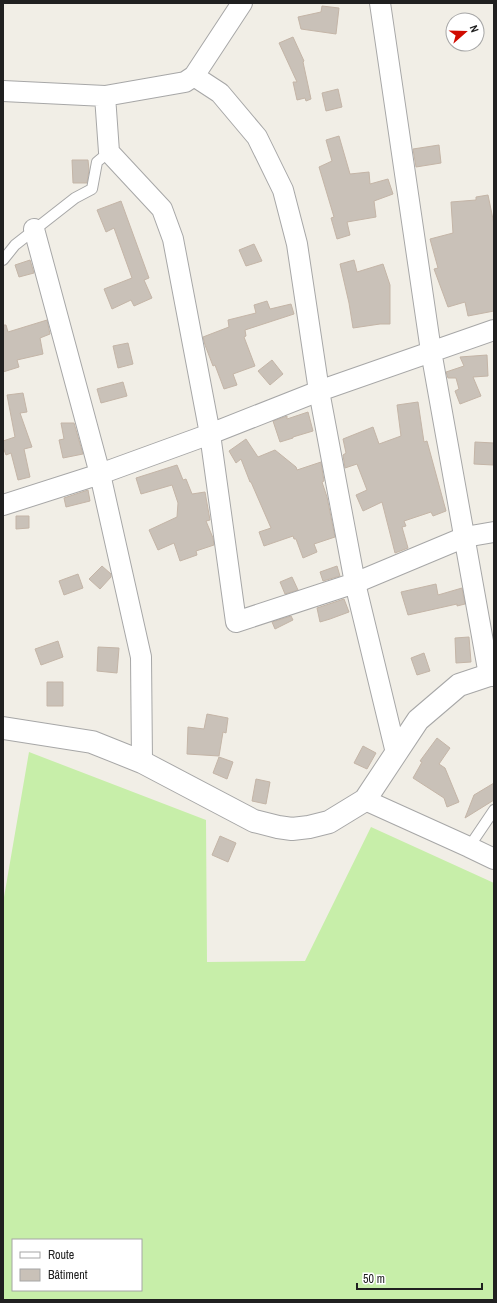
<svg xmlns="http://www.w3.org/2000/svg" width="497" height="1303" font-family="'Archivo Narrow',sans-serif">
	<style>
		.grass { fill: #c7eea9; fill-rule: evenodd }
		.building { fill: #c9c1b8; stroke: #c4b5a7 }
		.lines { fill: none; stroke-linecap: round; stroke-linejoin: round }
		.service-casing { stroke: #a7a7a7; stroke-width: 12 }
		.minor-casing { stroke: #a7a7a7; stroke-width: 22 }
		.tertiary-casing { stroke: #a7a7a7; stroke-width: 24 }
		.service { stroke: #fff; stroke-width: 10 }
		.minor { stroke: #fff; stroke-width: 20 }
		.tertiary { stroke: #fff; stroke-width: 22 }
	</style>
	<rect width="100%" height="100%" fill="#f1eee6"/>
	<!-- grass -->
	<path class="grass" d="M29,752L206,820L207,962L305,961L371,827L494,883V1300H3V903ZM13,1240H141V1290H13Z"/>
	<!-- building -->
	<path class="building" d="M322,6L339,8L336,34L301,29L298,17L321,12Z
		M293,37L304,61L303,62L311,99L306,101L305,98L297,100L293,82H297L279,43Z
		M338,89L342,107L326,111L322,93Z
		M339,136L350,174L369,172L370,184L388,179L393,194L374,201L376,217L347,222L350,235L337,239L331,218L334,217L319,167L332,161L326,140Z
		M439,145L441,163L416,167L413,149Z
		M72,160H88L89,170L87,183H73Z
		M488,195L494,224V311L468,316L465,302L448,307L434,269L438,268L430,239L453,233L451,202L476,200V197Z
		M121,201L149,278L144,280L152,298L134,306L131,300L112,309L104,289L132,278L114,228L106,232L97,210Z
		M254,244L262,261L246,266L239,250Z
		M30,260L34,273L19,277L15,265Z
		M354,260L357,272L383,264L390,285V324H380L353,328L349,303L340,264Z
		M267,301L270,309L291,304L294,314L245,330L246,336L244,337L255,366L233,374L237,385L224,389L215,365L213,366L205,345L203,337L229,327L228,320L256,313L254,305Z
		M47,320L50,334L40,338L43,354L17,360L19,367L3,372V325H6L8,332Z
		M128,343L133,364L118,368L113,346Z
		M487,355L488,376L473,377L481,396L460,404L455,391L459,389L456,378H448L446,372L464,366L460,357Z
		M272,360L283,374L270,385L258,371Z
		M123,382L127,396L101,403L97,389Z
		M23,393L27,412L20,413L32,447L24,449L30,477L18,480L11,453L6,455L3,447V441L15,437L7,395Z
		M418,402L424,442L427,441L446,511L433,516L431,512L404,521L406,526L402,527L408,548L395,553L382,502L363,511L356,495L367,490L357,464L345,468L343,455L346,453L343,439L373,427L379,444L401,436L397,405Z
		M308,412L313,431L293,437V438L280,442L273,421L287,416V419Z
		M61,423H74L83,454L63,458L59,440L64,439Z
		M246,439L258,457L275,450L296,467L297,470L321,462L324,481L322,482L327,497L335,537L314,544L317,552L303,558L296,539H294L293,536L264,546L259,532L271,528L251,482H250L241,459L236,463L229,451Z
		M475,442L494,443L493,465L474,464Z
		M177,465L183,480L186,479L192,494L205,492L210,520L206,521L213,538L214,545L196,551L197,555L180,561L174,543L158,550L149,530L177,517L178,503L172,485L141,494L136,478Z
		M88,490L90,501L66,507L64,498Z
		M16,516H29V528L16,529Z
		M102,566L111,574V577L100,589L89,579Z
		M337,566L340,576L323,581L320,572Z
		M78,574L83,588L64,595L59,581Z
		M292,577L298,590L285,594L280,582Z
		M436,584L438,595L462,588L465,604L457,606V604L408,615L401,592Z
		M344,599L349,612L330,619L320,622L317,608Z
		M291,616L293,620L275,629L272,622Z
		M469,637L471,662L456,663L455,638Z
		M58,641L63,657L41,665L35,649Z
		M98,647L119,648L117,673L97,671Z
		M424,653L430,671L417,675L411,658Z
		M47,682H63V706H47Z
		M207,714L228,718L226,733L223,732L219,756L187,754L188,727L204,729Z
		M437,738L450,748L439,764L445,768L459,802L447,807L444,798L413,778L422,762L420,761Z
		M363,746L376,753L367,769L354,763Z
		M219,757L233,762L227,779L213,773Z
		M256,779L270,782L266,804L252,801Z
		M494,783V800L465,818L474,795Z
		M220,836L236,843L228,862L212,855Z"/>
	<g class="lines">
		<defs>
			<path id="service" d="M3,260L15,245L75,198L92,189L97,162L109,152
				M469,847L494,810"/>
			<path id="minor" d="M380,3L431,351L489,675
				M194,76L220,93L257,137L283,190L297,244L319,391L355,583L396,753
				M3,91L105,96L185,82L194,76L242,3
				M105,96L109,152L162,209L173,239L210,434L236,622L355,583L465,537L494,532
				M34,229L100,474L141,657L142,762
				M3,505L100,474L210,434L319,391L494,330
				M365,800L469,847L494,859"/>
			<path id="tertiary" d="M3,728L92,742L142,762L254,821L278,827L292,829L309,827L329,822L365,800L418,720L459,685L489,675H494"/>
		</defs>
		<!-- service casing -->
		<use href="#service" class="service-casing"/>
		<!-- minor casing -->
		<use href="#minor" class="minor-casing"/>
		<!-- tertiary casing -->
		<use href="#tertiary" class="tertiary-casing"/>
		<!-- service -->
		<use href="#service" class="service"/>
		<!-- minor -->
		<use href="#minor" class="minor"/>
		<!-- tertiary -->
		<use href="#tertiary" class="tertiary"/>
	</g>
	<!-- border -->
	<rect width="497" height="1303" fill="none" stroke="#202020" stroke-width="8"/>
	<!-- legend -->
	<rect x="12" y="1239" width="130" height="52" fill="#ffffff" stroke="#a6a6a6"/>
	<rect x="20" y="1252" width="20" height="6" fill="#ffffff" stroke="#a6a6a6"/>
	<text x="48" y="1259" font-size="12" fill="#202020">Route</text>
	<rect x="20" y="1269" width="20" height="12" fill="#c9c1b8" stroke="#a6a6a6"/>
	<text x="48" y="1279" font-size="12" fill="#202020">Bâtiment</text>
	<!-- north arrow -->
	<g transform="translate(465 32) rotate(70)"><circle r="19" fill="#ffffff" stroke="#a6a6a6"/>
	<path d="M0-3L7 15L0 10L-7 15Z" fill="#d00b00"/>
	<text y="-6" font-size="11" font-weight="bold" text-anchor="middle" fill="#202020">N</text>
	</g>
	<!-- scale -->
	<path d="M357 1283v6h125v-6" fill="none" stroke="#202020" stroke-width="2"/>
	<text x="363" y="1283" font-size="12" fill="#202020" stroke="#ffffff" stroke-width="3" paint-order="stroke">50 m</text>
</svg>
